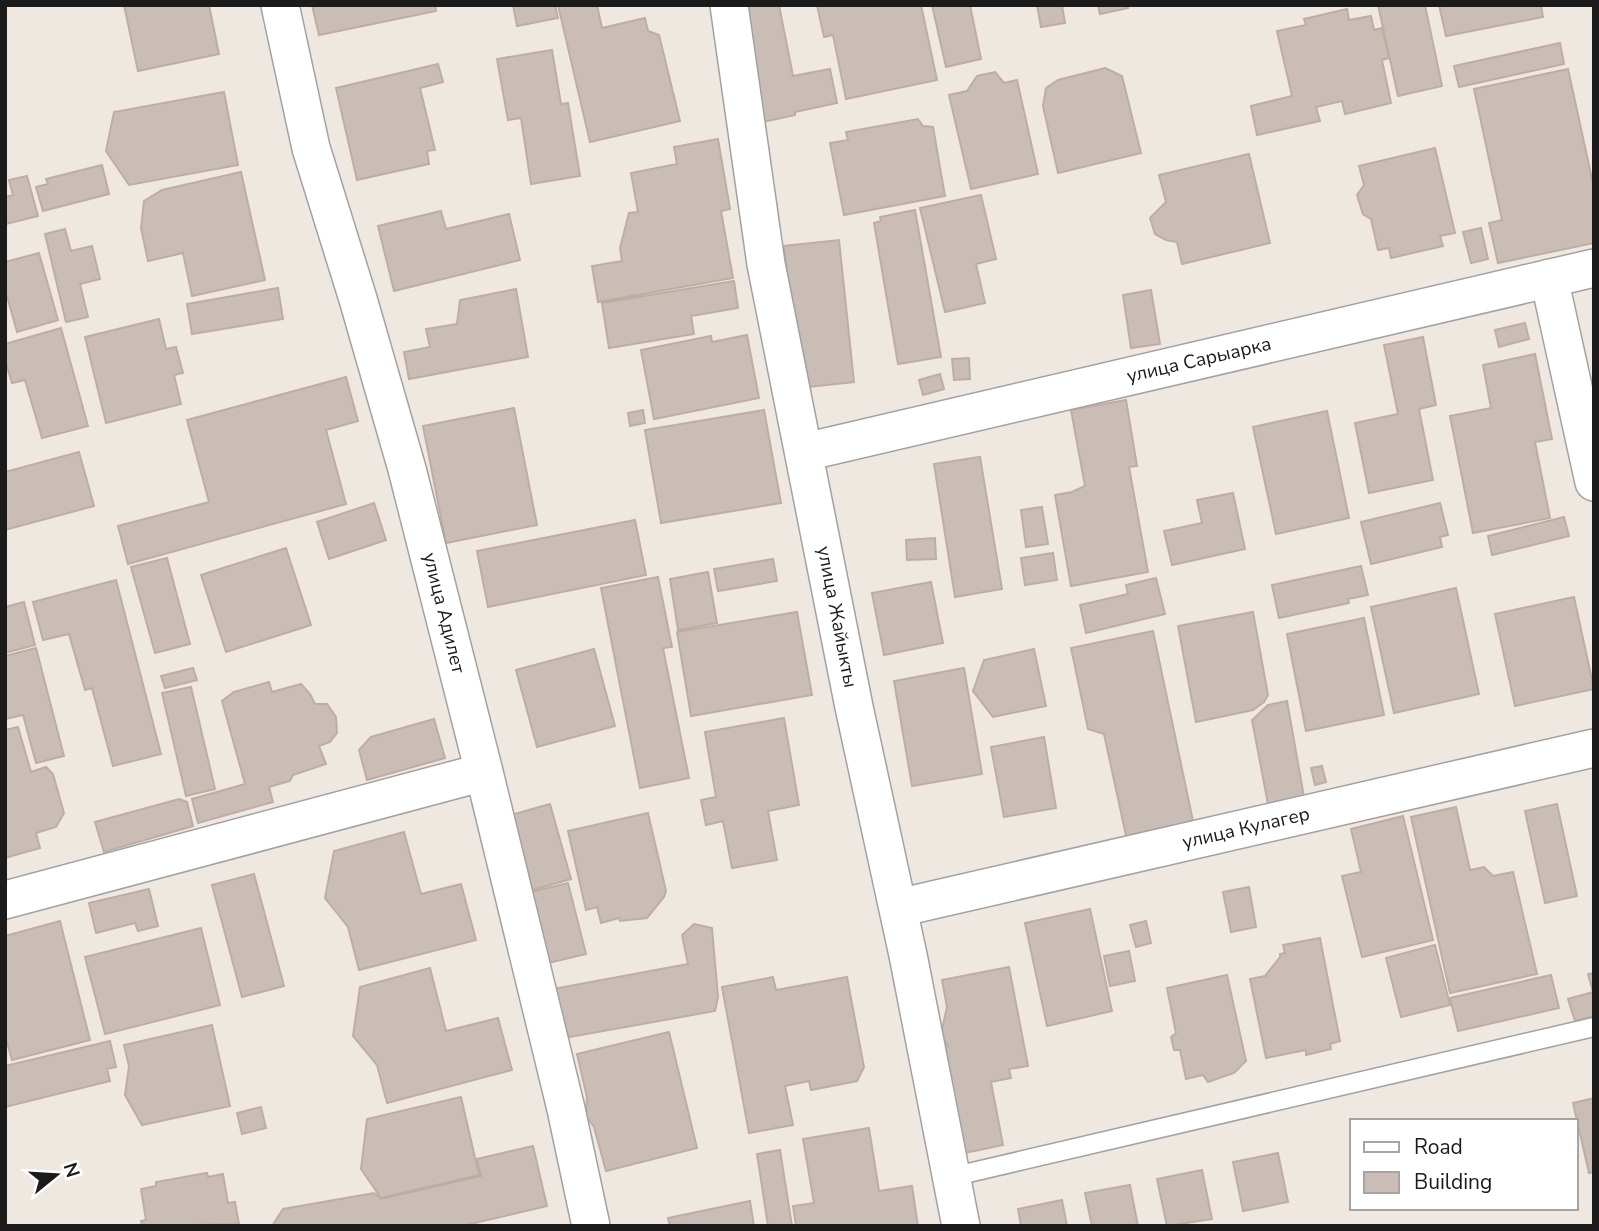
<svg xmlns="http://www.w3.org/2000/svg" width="1599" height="1231" font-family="'Nunito Sans',sans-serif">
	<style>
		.building { fill: #cabdb6; stroke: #c0ada2; stroke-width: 2 }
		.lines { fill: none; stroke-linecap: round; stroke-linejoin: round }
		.service-casing { stroke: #a2a2a2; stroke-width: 21 }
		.minor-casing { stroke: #a2a2a2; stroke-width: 40 }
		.service { stroke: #fff; stroke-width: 18 }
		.minor { stroke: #fff; stroke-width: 37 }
		.labels { text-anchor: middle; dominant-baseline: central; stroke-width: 7; stroke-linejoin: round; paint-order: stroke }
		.street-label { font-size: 19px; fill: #1b1b1b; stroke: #fff }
	</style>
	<rect width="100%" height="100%" fill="#eee8e0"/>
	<!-- building -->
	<path class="building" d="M124,5H209L219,54L138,71Z
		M312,5H435L436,11L319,35Z
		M513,5H555L558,18L517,26Z
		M558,5H597L602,28L645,18L648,31L659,35L680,121L590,142Z
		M740,5H779L793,76L830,69L837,103L795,112V115L763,122Z
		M817,5H921L937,80L846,99L833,35L824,37Z
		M932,5H970L981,59L946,67Z
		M1037,5H1062L1065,23L1041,27Z
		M1098,5H1127L1128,8L1100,14Z
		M1378,5H1425L1442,86L1398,96Z
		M1439,5H1541L1543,17L1446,36Z
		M1347,9L1349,20L1371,16L1374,30L1382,28L1389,58L1382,60L1391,103L1345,114L1342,101L1316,107L1320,121L1257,135L1251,106L1292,96L1277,31L1306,25L1304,19Z
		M1560,43L1564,64L1459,87L1454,66Z
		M552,50L561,104L568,103L580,176L531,184L521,118L508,120L497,59Z
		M438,64L443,82L420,88L435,150L427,151L429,164L357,180L336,88Z
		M1105,68L1122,76L1141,153L1058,173L1043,106L1046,88L1058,80Z
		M1568,69L1594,188V243L1498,263L1489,223L1502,220L1474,89Z
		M995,72L1004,83L1017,80L1038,174L971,189L949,95L967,91L977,76Z
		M224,92L238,165L129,185L106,151L114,112Z
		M918,119L923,126L933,127L945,196L844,215L830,143L848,140L846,132Z
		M718,139L730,209L721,211L733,278L598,302L592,266L622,261L620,248L629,213L638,212L631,173L677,164L674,147Z
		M1435,148L1455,233L1440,236L1443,246L1391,258L1389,248L1378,250L1371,219L1363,214L1357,195L1364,185L1359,166Z
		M1249,154L1270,243L1182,264L1177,242L1166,240L1155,234L1150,218L1166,202L1159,175Z
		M102,165L109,194L43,211L36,187L48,184L46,179Z
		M241,172L265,280L192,296L183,253L148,261L141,228L144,201L162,190Z
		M27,176L38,216L6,224L5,197L13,195L9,180Z
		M981,195L996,259L976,264L985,303L945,312L920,208Z
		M915,210L941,357L898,364L874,223L881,221L880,217Z
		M441,211L446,229L509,214L520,260L394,291L378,226Z
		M1481,228L1488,259L1471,263L1463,232Z
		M65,229L71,251L92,246L100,279L80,284L88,317L66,322L45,234Z
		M839,240L854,382L799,388L784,246Z
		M39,253L58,320L17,332L5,289V262Z
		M734,281L738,308L691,316L694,334L609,348L602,303Z
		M278,288L283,319L192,334L187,304Z
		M516,289L528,357L409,379L404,352L430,347L426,329L457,324L460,300Z
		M1151,290L1160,344L1131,348L1123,295Z
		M159,319L166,349L176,347L183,373L174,375L181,404L106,423L85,337Z
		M1525,323L1529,339L1499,347L1495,330Z
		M61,328L88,426L42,438L25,380L12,383L5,360V344Z
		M747,335L759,398L654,419L641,350L711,336L712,342Z
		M1423,337L1436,405L1419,409L1433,480L1369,493L1355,423L1398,414L1384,345Z
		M1535,354L1552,439L1535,442L1550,518L1473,533L1450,416L1491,408L1483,365Z
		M969,358L970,379L954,380L952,359Z
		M940,374L944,389L923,395L919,380Z
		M346,377L358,421L326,430L346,504L128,564L118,526L209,502L187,420Z
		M1126,400L1137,466L1129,467L1148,572L1071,586L1055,495L1072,492L1085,486L1071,410Z
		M514,408L537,525L446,543L423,426Z
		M643,410L645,423L630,426L628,413Z
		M764,410L781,503L661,523L645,430Z
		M1327,411L1349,518L1276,534L1253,427Z
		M79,452L94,506L5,530V472Z
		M980,457L1002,589L955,597L934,464Z
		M1233,493L1245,549L1172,565L1164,531L1202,523L1197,500Z
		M374,503L386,540L329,559L317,522Z
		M1440,503L1448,535L1440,537L1442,547L1371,564L1361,522Z
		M1042,507L1048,544L1026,547L1021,510Z
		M1564,517L1569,536L1492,555L1488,536Z
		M635,520L646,575L488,607L477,551Z
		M935,538L936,559L907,560L906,540Z
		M286,548L311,625L226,652L201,575Z
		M1053,553L1057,580L1025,585L1021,558Z
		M167,558L190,644L155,653L131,567Z
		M773,559L777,581L718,591L714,569Z
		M1361,566L1368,595L1348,599L1349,603L1279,618L1272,585Z
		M708,572L717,623L678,630L670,579Z
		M658,577L672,647L663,648L689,778L640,788L601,588Z
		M1156,578L1165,614L1086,633L1080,605L1128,594L1126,585Z
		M116,580L161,754L113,766L92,688L85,690L69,634L43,640L33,602Z
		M931,582L943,643L884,655L872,593Z
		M1456,588L1479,694L1394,713L1371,607Z
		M1574,597L1594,689L1515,706L1495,614Z
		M24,602L35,645L5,653V607Z
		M797,612L812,695L691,716L677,632Z
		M1253,612L1268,695L1264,702L1253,710L1196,722L1178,626Z
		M1364,618L1384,715L1306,731L1287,634Z
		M1153,631L1194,826L1127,840L1104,734L1088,729L1071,648Z
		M36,648L64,756L36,763L23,715L5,719V656Z
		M594,649L615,726L537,747L516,670Z
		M1034,649L1046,706L993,717L973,691L984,660Z
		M193,668L197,680L165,688L161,676Z
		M964,668L982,774L912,786L894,681Z
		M269,682L272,692L301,684L310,694L315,704H327L336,717L337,733L330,742L319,746L326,764L293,775L290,781L269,787L273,802L198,823L192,799L245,784L222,701L234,692Z
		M191,687L215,789L186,796L162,693Z
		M1287,701L1304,797L1268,804L1252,720L1268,705Z
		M784,718L799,805L768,811L777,860L732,868L723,821L706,825L701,800L716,797L705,732Z
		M434,719L445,758L367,780L359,750L371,737Z
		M18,727L31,772L46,767L53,774L64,813L56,827L36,833L40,848L5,858V730Z
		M1044,737L1056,808L1004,817L991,747Z
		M1322,766L1326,782L1315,785L1311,768Z
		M179,799L187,802L193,826L104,852L95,822Z
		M550,804L571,879L532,890L511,815Z
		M1557,804L1577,896L1545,903L1525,811Z
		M1456,807L1470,870L1484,867L1493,876L1513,872L1537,974L1450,993L1411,817Z
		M648,813L666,891L664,897L647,918L620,921L619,918L601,923L597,907L586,910L568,831Z
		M1403,816L1433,940L1362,957L1342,876L1361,872L1351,829Z
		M404,832L421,894L461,884L476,940L359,970L348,927L325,898L334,851Z
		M254,874L284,986L242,997L212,885Z
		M568,883L586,954L548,963L531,892Z
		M1249,887L1256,927L1231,932L1223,892Z
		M149,889L158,926L138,931L135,923L96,933L89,903Z
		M1090,909L1112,1011L1047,1026L1025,923Z
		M60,921L90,1040L12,1060L5,1035V936Z
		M1146,921L1151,943L1136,947L1130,925Z
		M694,924L712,928L718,997L715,1011L570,1037L560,1028L553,989L688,964L682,935Z
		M201,928L220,1005L105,1034L85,957Z
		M1320,938L1340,1041L1330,1044L1331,1049L1306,1055V1050L1266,1058L1250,979L1265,976L1280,957V954L1285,953L1283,945Z
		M1435,945L1450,1005L1401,1017L1386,958Z
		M1129,951L1135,981L1110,986L1104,956Z
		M1009,967L1028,1066L1009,1069L1011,1078L991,1082L1003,1145L960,1154L940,1051L948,1046L941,1034L947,1007L942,980Z
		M430,968L446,1031L498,1018L512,1070L387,1103L377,1065L353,1036L360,987Z
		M1594,973V1016L1575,1021L1568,999L1593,992L1588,974Z
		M1227,975L1246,1061L1234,1073L1208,1082L1203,1075L1186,1079L1180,1050H1174L1171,1037L1176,1033L1167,988Z
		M1551,975L1559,1008L1458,1031L1450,998Z
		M773,977L776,990L847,977L864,1067L857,1081L811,1090L809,1081L785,1086L793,1125L749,1133L722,987Z
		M212,1025L230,1106L142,1125L125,1095L129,1066L124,1045Z
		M669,1032L697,1148L606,1171L594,1127L586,1116L587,1097L577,1054Z
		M110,1041L116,1067L107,1069L110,1081L5,1107V1066Z
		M461,1097L479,1175L381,1198L361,1169L367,1119Z
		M1594,1098V1172L1589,1173L1573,1103Z
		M261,1107L266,1128L242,1134L237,1113Z
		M869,1128L879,1191L912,1186L918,1226H796L793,1206L814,1203L803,1139Z
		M533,1146L547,1206L462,1226H272L283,1209L374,1193L381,1199L481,1176L477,1159Z
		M780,1150L792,1226H768L757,1154Z
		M1278,1153L1288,1202L1243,1211L1233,1162Z
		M1202,1170L1212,1219L1167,1226L1157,1179Z
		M207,1173L208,1177L223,1174L228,1203L235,1202L239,1224L142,1226L141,1221L146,1220L141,1189L156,1186V1182Z
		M1130,1185L1138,1226H1092L1085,1193Z
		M1062,1200L1067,1226H1021L1018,1209Z
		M750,1201L754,1226H670L668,1218Z"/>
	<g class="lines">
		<defs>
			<path id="service" d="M951,1177L1594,1027"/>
			<path id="minor" d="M280,5L311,148L358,299L407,469L484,772L566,1109L591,1226
				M729,5L766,264L854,707L908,955L961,1226
				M1549,278L1594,482
				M805,452L1594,268
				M5,900L484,772
				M898,908L1594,748"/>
		</defs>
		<!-- service casing -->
		<use href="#service" class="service-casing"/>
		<!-- minor casing -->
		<use href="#minor" class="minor-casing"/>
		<!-- service -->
		<use href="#service" class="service"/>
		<!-- minor -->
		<use href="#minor" class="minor"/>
	</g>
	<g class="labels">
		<!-- street labels -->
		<g class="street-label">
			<text transform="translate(1199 360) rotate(-13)">улица Сарыарка</text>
			<text transform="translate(444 613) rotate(76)">улица Адилет</text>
			<text transform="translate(837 617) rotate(79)">улица Жайыкты</text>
			<text transform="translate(1246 828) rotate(-13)">улица Кулагер</text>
		</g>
	</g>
	<!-- border -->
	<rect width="1599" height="1231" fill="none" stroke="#1b1b1b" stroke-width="14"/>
	<!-- legend -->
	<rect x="1350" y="1119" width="228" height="91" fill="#ffffff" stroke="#a4a4a4" stroke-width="2"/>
	<rect x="1364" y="1142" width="35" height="10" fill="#ffffff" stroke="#a4a4a4" stroke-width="2"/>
	<text x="1414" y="1154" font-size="21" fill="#1b1b1b">Road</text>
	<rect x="1364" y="1172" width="35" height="21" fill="#cabdb6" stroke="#a4a4a4" stroke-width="2"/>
	<text x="1414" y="1189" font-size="21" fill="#1b1b1b">Building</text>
	<!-- north arrow -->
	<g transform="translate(56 1175) rotate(72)" stroke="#ffffff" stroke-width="5" paint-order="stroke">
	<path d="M0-5L12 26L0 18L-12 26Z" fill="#1b1b1b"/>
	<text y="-10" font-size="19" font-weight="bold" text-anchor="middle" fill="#1b1b1b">N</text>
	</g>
</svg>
